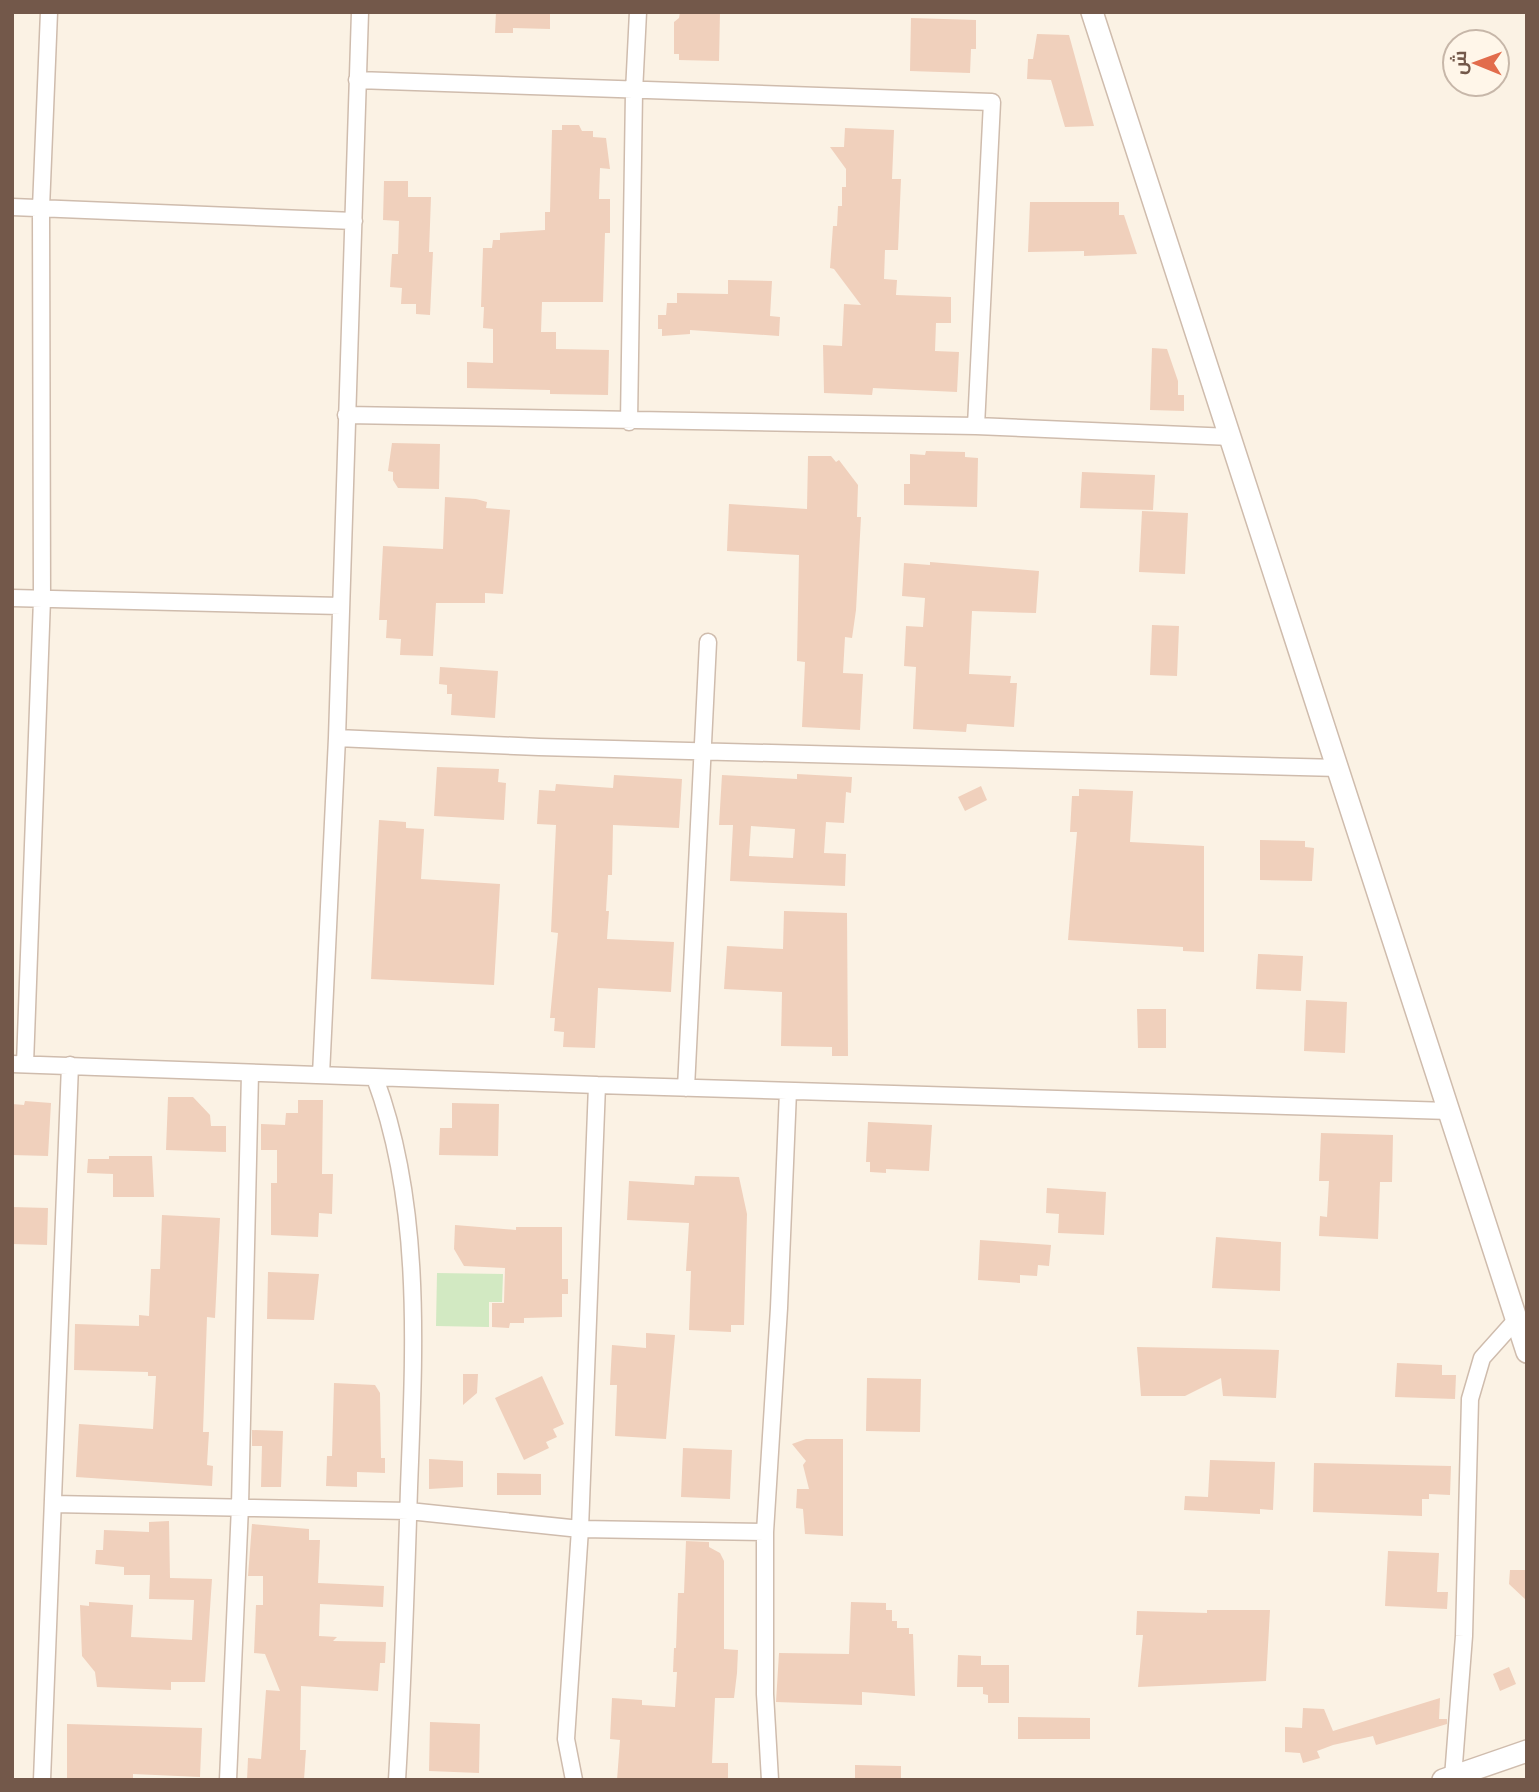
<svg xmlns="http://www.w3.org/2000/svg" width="1539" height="1792" font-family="'Golos Text',Cairo,sans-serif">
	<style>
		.green { fill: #d2e9c2 }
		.building { fill: #f0d0bc; fill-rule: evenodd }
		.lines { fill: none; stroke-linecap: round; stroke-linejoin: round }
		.minor-casing { stroke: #cfbcad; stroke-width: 19 }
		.tertiary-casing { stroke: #cfbcad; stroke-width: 24 }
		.minor { stroke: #fff; stroke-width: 16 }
		.tertiary { stroke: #fff; stroke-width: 21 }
	</style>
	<rect width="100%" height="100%" fill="#fbf2e4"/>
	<!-- green -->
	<path class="green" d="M437,1273L503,1274L502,1302H489V1327L436,1326Z"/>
	<!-- building -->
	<path class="building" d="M496,12H550V29L513,28V33H495Z
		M680,12H720L719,61L679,60V54H674V22L679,18Z
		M911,18L976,20V49H971L970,73L910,71Z
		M1037,34L1069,35L1094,126L1065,127L1051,80L1027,79L1028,59H1033Z
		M562,125H579L582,131H593V137L606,138L610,169L600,168L599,199H610V233H605L603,302H542L541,332H556V349L609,350L608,395L550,394V390L467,388V362L493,363V329L483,328L484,307H481L483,248H492L493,240H500V233L545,230V212H550L552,130H562Z
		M845,128L894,130L892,179H901L898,250H885L884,279L897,280L896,295L951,297V323H936L935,351L959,352L957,392L873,388L872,395L824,393L823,345L842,346L844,304L861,305L834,269L830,268L833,226H837L838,206H842V187H846V169L830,147H844Z
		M384,181H408V197H431L429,252H433L430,315L416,314V304H401L402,288L390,287L392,254H398L399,221L383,220Z
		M1030,202H1119V215H1124L1137,254L1084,256V251L1028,252Z
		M728,280L772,281L770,316L780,317L779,336L690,330V334L662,336V329H658V315H666L667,303H677V293L728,294Z
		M1152,348L1167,349L1178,381V395H1184V411L1150,410Z
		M392,443L440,444L439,489L398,488L393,480V472L388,471Z
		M926,451L965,452V457L978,458L977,507L904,505V484H910V454L925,455Z
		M808,456H831L836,462L839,460L858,485L857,517H861L856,610L852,638L845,637L843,673L863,674L860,730L802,727L805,662L797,661L799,555L727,551L729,504L807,509Z
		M1082,472L1155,475L1153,510L1080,508Z
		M445,497L476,499L487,502L486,508L510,510L503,594L485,593V603H436L433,656L400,655L401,639L386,638L387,620H379L383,546L443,549Z
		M1142,511L1188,513L1185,574L1139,572Z
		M930,562L1039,571L1036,613L972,611L969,674L1011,676L1010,683H1017L1014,727L967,724L966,732L913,729L916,667L904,666L906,626L923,627L925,598L902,596L904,563L930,565Z
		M1152,625L1179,626L1177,676L1150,675Z
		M440,667L498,671L495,718L451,715L452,694H447V685L439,684Z
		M437,767L499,769L498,782L506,783L504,820L434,816Z
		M797,774L852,777L851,793L846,792L844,823L826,822L824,853L846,854L845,886L730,881L733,825H719L722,775L797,779ZM751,826L795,829L793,858L749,856Z
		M614,775L682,779L679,828L613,825L612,875H608L606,911H609L607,939L674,942L671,992L598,988L595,1048L563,1047L564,1032L554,1031L555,1018H550L558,933L551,932L556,825L537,824L539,790L555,791L556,784L613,788Z
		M981,786L987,800L965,811L958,797Z
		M1079,789L1133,791L1130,842L1204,846V952L1183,951V947L1068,940L1077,832H1070L1072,796H1079Z
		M379,820L406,822V828L424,829L421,879L500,884L494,985L371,979Z
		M1260,840L1305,841V847L1314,848L1312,881L1260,880Z
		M784,911L847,913L848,1056H832V1047L781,1046L782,992L724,989L727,946L783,949Z
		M1258,954L1303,956L1301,991L1256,989Z
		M1306,1000L1347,1002L1345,1053L1304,1051Z
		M1137,1009H1166V1048H1138Z
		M168,1097H193L210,1115L211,1126H226V1152L166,1150Z
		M298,1100H323L322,1174H333L332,1214L319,1213L318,1237L271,1235V1183H277V1150H261V1124L285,1125L286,1113H298Z
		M25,1101L51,1103L48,1156L12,1155V1104L24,1105Z
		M452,1103L499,1104L498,1156L439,1155L440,1128H452Z
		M868,1122L932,1125L929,1171L886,1169V1173L870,1172V1162H866Z
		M1321,1133L1393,1135L1392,1182H1380L1378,1239L1319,1236L1320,1216L1327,1217L1329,1181H1319Z
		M109,1156H152L154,1197H113V1174L87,1173L88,1159H109Z
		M695,1176L739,1177L747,1214L744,1325H731V1332L689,1330L691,1271H686L689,1223L627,1220L629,1181L694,1185Z
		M1047,1188L1106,1192L1104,1235L1058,1233L1059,1214L1046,1213Z
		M12,1207L48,1208L47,1245L12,1244Z
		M162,1215L220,1218L215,1318L207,1317L203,1432H209L207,1465L213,1466L212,1486L76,1477L79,1424L153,1429L156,1376H148V1372L74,1370L75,1324L139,1326V1315L149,1316L151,1269H160Z
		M455,1225L516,1230V1227H562V1279H568V1294H562V1317L524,1318V1323H510L509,1328L492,1327V1303H504L505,1268L464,1266L454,1249Z
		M1216,1237L1281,1242L1280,1291L1212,1288Z
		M980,1240L1051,1245L1049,1266L1038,1265L1037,1276L1020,1275V1283L978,1280Z
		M268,1272L319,1274L314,1320L267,1319Z
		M646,1333L675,1335L666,1439L615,1436L617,1385H610L612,1345L646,1348Z
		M1137,1347L1279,1350L1276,1398L1223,1396L1221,1378L1185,1396H1141Z
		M1397,1363L1442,1365V1375H1456L1455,1399L1395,1397Z
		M463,1374H478L477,1393L463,1405Z
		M542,1376L564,1424L553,1429L557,1437L546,1442L549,1448L524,1460L495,1398Z
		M867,1378L921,1379L920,1432L866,1431Z
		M334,1383L375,1385L380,1393L381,1458H385V1473L357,1472V1487L326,1486L327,1456H332Z
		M252,1430L283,1431L281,1487H261L262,1446H252Z
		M806,1439H843V1536L805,1534L803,1509L796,1508L797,1489H809L803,1465L806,1461L792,1444Z
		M683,1448L732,1450L730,1499L681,1497Z
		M429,1459L463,1461V1487L429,1489Z
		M1210,1460L1275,1462L1273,1510L1260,1509V1514L1184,1510L1185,1496L1208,1497Z
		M1314,1463L1451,1466L1450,1495L1429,1494V1499H1422V1516L1313,1512Z
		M497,1473L541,1474V1495H497Z
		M169,1521L170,1578L212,1579L205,1682H171V1690L97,1687L95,1672L82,1656L80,1605L89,1606V1602L133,1605L131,1637L192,1640L194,1600L149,1599L150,1575H124V1567L95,1564L96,1550H103L104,1530L149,1532V1522Z
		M252,1524L309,1529V1540H320L318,1583L384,1586L383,1607L320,1604L319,1636L337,1637L333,1641L386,1642L385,1663H380L378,1691L301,1686L300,1750H306L304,1780H247L248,1758L261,1759L266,1690L280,1691L265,1654L254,1653L256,1605H263V1576H248Z
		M686,1541L709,1542V1547L720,1553L724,1561V1649L738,1650L737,1673L734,1698H715L712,1763H728V1780H617L620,1740L610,1739L612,1698L642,1700V1705L675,1707L677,1672H673L674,1648H676L678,1593H684Z
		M1388,1551L1439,1553L1437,1592H1448L1447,1609L1385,1606Z
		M1510,1570H1527V1601L1509,1584Z
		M851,1602L886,1603V1610H892V1621H897V1628H909V1634H913L915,1696L862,1692V1705L776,1702L779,1653L849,1654Z
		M1207,1610H1270L1266,1681L1138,1687L1143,1635H1136L1137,1611L1207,1613Z
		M958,1655L981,1656V1665H1009V1703H988V1695L983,1694V1687H957Z
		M1509,1667L1516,1684L1500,1691L1493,1674Z
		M1440,1698L1439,1719H1447V1724L1376,1745L1373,1736L1333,1745L1317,1751L1320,1758L1303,1763L1300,1753L1285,1752V1727L1302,1728L1303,1708L1324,1709L1333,1731Z
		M1018,1717L1090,1718V1739H1018Z
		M430,1722L480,1724L479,1773L429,1771Z
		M67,1724L202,1728L200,1777L133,1774V1780H67Z
		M855,1765L901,1766V1780H855Z"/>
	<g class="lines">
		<defs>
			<path id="minor" d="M357,80L992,102L976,426
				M12,207L354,221
				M346,415L976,426L1231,437
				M629,422L634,92L638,12
				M12,598L341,606
				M337,738L539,747L1339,768
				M12,1064L597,1085L1449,1111
				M25,1064L42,599L41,208L49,12
				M321,1075L337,738L360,12
				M375,1078C423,1207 414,1352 409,1488C406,1585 403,1682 397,1780
				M686,1088L708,642
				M53,1504L409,1511L580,1529L765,1532
				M1453,1777L1464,1636L1470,1399L1482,1358L1516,1320
				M42,1780L70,1065
				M228,1780L240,1506L250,1073
				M574,1780L566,1739L580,1529L597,1085
				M770,1780L765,1694V1532L779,1308L788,1091"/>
			<path id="tertiary" d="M1092,12L1527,1352
				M1443,1780L1527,1751"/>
		</defs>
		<!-- minor casing -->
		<use href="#minor" class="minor-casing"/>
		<!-- tertiary casing -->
		<use href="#tertiary" class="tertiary-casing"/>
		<!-- minor -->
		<use href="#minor" class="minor"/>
		<!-- tertiary -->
		<use href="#tertiary" class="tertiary"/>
	</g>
	<!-- border -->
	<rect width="1539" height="1792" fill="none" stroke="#73584a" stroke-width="28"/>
	<!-- north arrow -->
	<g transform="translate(1476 63) rotate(271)"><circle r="33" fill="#fff6e9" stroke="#c7b7a9" stroke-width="2"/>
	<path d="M0-5L12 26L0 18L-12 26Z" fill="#e26c4c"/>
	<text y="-10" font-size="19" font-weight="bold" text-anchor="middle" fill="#73584a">ش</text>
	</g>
</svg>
